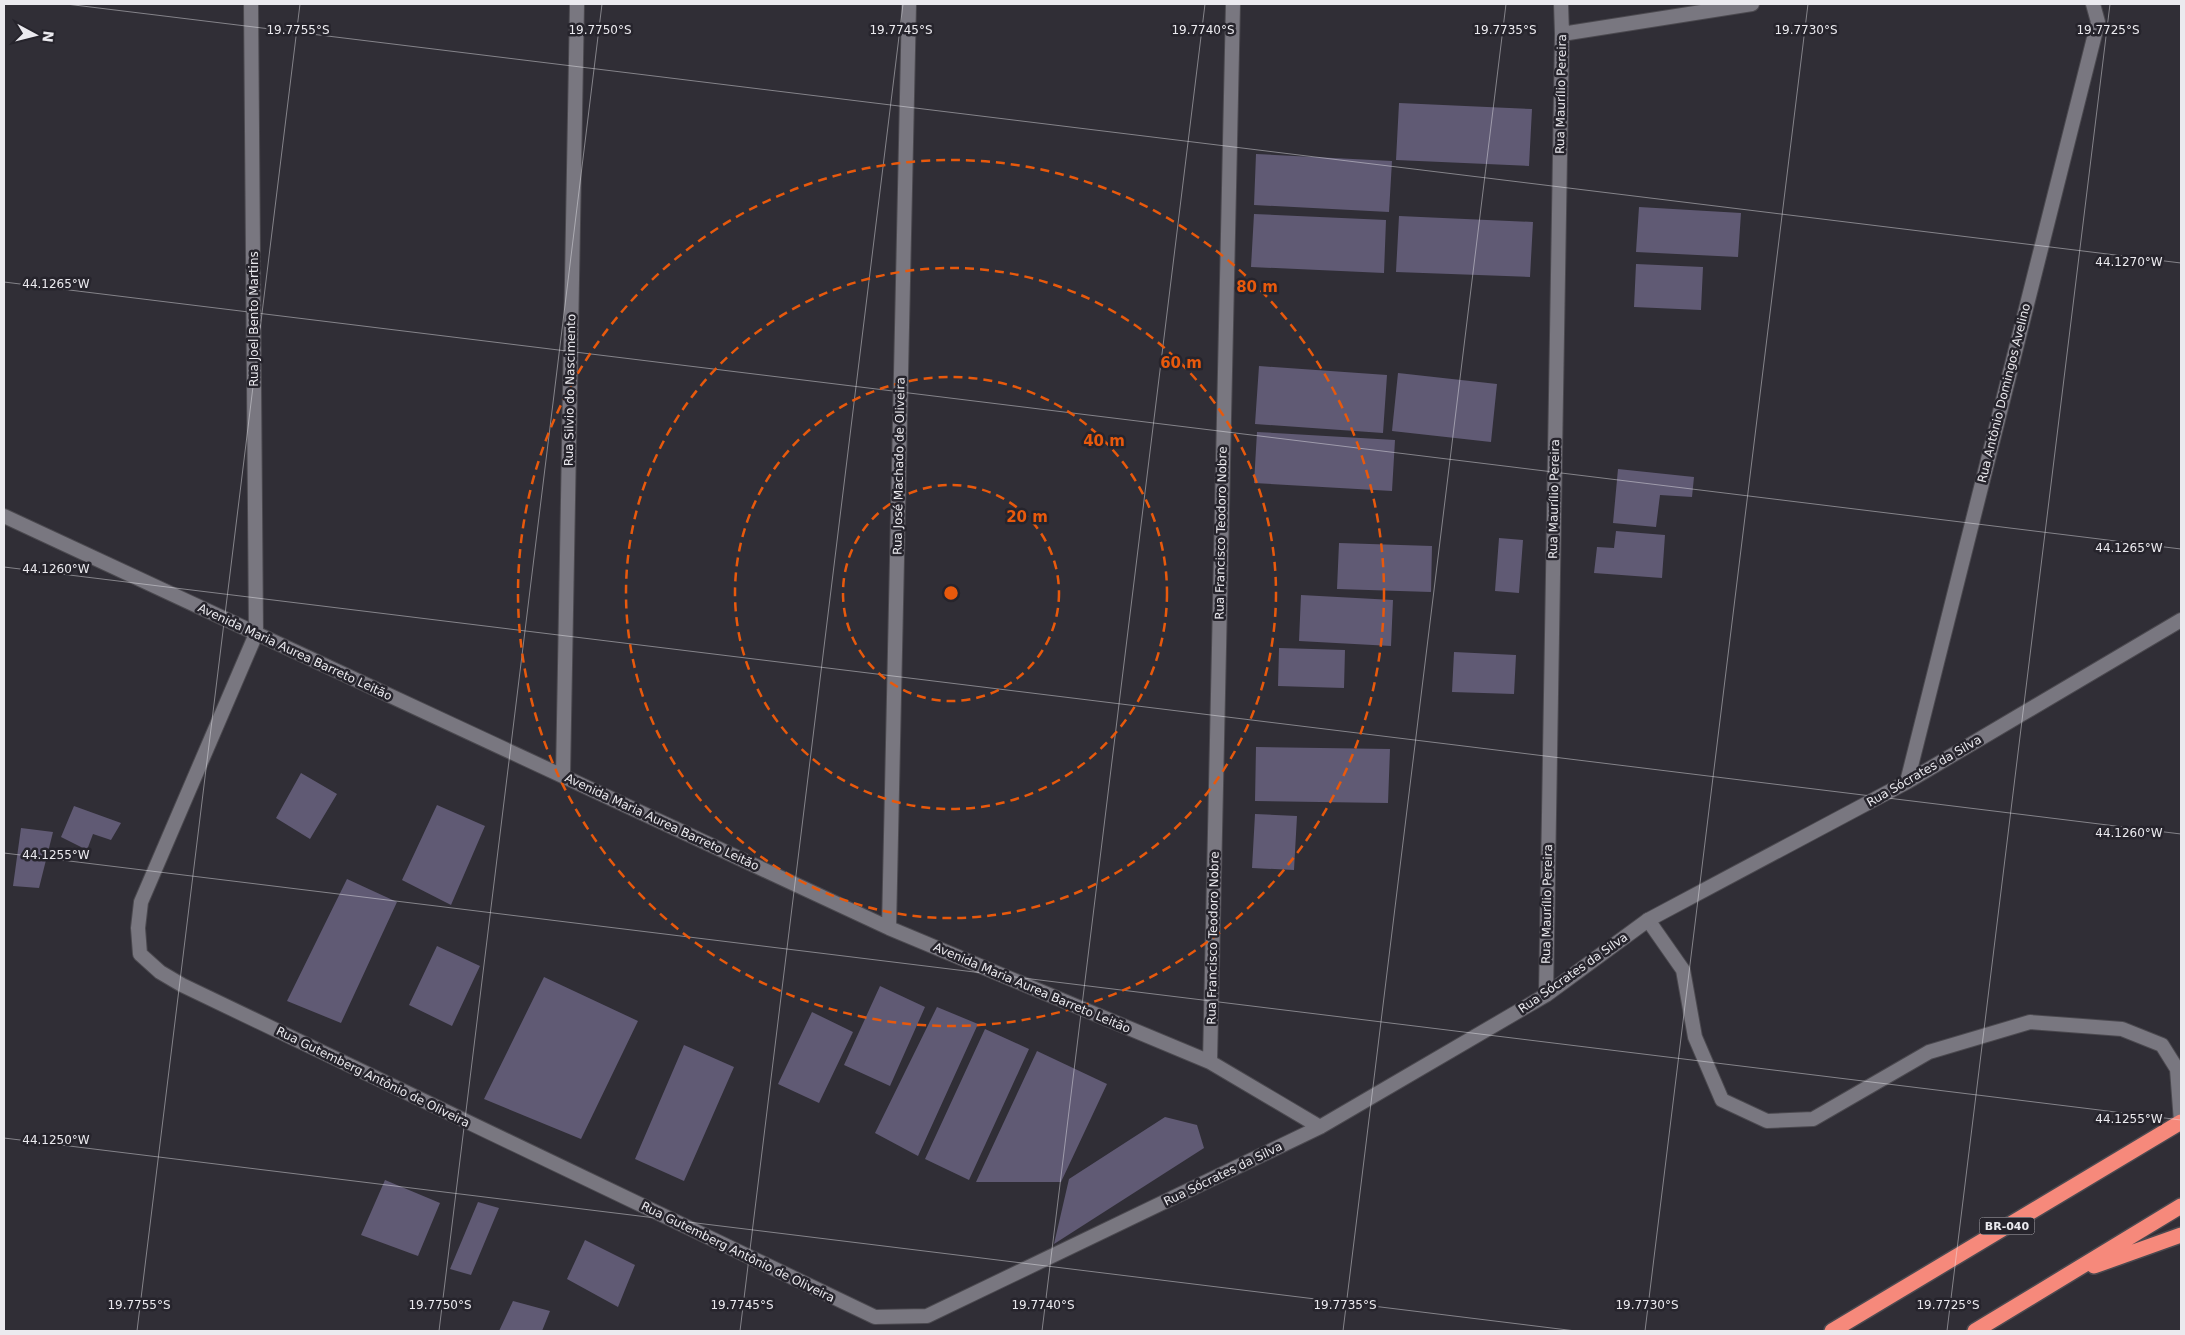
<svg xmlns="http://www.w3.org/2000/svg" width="2185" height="1335" font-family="'DejaVu Sans',sans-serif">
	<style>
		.building { fill: #605a74 }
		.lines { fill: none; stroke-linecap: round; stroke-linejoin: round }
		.service-casing { stroke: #4b494f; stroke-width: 16 }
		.minor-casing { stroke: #4b494f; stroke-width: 16 }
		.motorway-casing { stroke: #4b494f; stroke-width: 18 }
		.service { stroke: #797780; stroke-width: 14 }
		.minor { stroke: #797780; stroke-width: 14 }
		.motorway { stroke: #f6897b; stroke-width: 15 }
		.ticks { fill: none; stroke: #ebeaef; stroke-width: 1; stroke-opacity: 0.45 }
		.ring { fill: none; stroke: #e8590c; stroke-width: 2.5; stroke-dasharray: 9 6 }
		.labels { text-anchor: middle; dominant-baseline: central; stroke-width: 5; stroke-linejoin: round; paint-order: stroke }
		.shield { fill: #26242c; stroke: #b0afb4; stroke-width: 1 }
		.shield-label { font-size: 11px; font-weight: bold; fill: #ebeaef }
		.street-label { font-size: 12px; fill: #ebeaef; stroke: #26242c }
		.ticks-label { font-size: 12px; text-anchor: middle; fill: #ebeaef; stroke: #26242c; stroke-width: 5; stroke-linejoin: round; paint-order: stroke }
		.centre { fill: #e8590c; stroke: #26242c; stroke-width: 2.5 }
		.ring-label { font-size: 15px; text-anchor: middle; font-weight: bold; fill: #e8590c; stroke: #26242c; stroke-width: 5; stroke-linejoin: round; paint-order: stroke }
	</style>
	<rect width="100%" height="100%" fill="#302e36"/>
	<!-- building -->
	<path class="building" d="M1399,103L1532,109L1529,166L1396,160Z
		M1256,154L1392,161L1389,212L1254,205Z
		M1639,207L1741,213L1738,257L1636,252Z
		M1254,214L1386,220L1384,273L1251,267Z
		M1399,216L1533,222L1530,277L1396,272Z
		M1636,264L1703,267L1701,310L1634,307Z
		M1259,366L1387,375L1383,433L1255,424Z
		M1398,373L1497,384L1491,442L1392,431Z
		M1257,432L1395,440L1392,491L1254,483Z
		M1618,469L1694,477L1692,497L1660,495L1656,527L1613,523Z
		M1616,531L1665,535L1662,578L1594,573L1597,547L1614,548Z
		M1499,538L1523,540L1519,593L1495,591Z
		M1339,543L1432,546L1431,592L1337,589Z
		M1301,595L1393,600L1391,646L1299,641Z
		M1279,648L1345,650L1344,688L1278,686Z
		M1454,652L1516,655L1514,694L1452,692Z
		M1256,747L1390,749L1388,803L1255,801Z
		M301,773L337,794L310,839L276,818Z
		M437,805L485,826L451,905L402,880Z
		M74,806L121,823L111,840L93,834L87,850L61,837Z
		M1255,814L1297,816L1294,870L1252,868Z
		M21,828L53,832L39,888L13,886Z
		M347,879L397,902L341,1023L287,1001Z
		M437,946L480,966L452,1026L409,1005Z
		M544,977L638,1021L581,1139L484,1099Z
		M880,986L925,1007L890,1086L844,1065Z
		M937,1007L978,1024L918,1156L875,1133Z
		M812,1012L853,1032L819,1103L778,1084Z
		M985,1029L1029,1049L969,1180L925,1159Z
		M684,1045L734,1067L684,1181L635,1159Z
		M1037,1051L1107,1084L1061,1182H976Z
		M1165,1117L1197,1125L1204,1148L1054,1244L1069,1179Z
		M385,1180L440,1203L418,1256L361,1235Z
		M478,1202L499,1208L471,1275L450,1269Z
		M585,1240L635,1265L618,1307L567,1279Z
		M513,1301L550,1311L542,1331H499Z"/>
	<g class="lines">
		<defs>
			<path id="service" d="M1648,920L1683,970L1695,1037L1722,1100L1767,1121L1813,1119L1929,1052L2030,1022L2122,1029L2162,1045L2177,1069L2181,1122"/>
			<path id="minor" d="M251,4L256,634L141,902L138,928L140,954L160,972L182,985L875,1317L927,1316L1320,1127L1546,995L1648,920L1907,782L2181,620
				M1562,34L1752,4
				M4,516L889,928L1210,1062L1320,1127
				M563,776L577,4
				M1907,782L2098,22L2093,4
				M889,928L909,4
				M1546,995L1562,34L1561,4
				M1210,1062L1233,4"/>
			<path id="motorway" d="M2094,1266L2181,1235
				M1832,1331L2181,1122
				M1975,1331L2181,1206"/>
		</defs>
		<!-- service casing -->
		<use href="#service" class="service-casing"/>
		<!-- minor casing -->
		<use href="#minor" class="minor-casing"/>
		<!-- motorway casing -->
		<use href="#motorway" class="motorway-casing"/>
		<!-- service -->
		<use href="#service" class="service"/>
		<!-- minor -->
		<use href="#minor" class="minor"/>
		<!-- motorway -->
		<use href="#motorway" class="motorway"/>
	</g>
	<!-- ticks -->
	<path class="ticks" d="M66,4L2181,263M4,282L2181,549M4,567L2181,834M4,853L2181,1120M4,1138L1576,1331M137,1331L300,4M439,1331L602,4M740,1331L903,4M1042,1331L1205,4M1343,1331L1506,4M1645,1331L1808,4M1947,1331L2110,4"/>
	<!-- distance rings -->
	<g class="ring">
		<circle cx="951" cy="593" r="108"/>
		<circle cx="951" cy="593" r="216"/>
		<circle cx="951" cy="593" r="325"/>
		<circle cx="951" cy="593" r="433"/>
	</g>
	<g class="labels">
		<!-- shield labels -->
		<rect class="shield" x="1979.5" y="1217.5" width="55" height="17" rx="4"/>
		<g class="shield-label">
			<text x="2007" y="1226">BR-040</text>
		</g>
		<!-- street labels -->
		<g class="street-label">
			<text transform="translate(1561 94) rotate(-89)">Rua Maurílio Pereira</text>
			<text transform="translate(254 319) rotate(-90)">Rua Joel Bento Martins</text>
			<text transform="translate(570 390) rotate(-89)">Rua Silvio do Nascimento</text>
			<text transform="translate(2004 393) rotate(-76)">Rua Antônio Domingos Avelino</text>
			<text transform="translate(899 466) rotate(-89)">Rua José Machado de Oliveira</text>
			<text transform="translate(1554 499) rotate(-89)">Rua Maurílio Pereira</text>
			<text transform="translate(1221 533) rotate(-89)">Rua Francisco Teodoro Nobre</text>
			<text transform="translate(295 652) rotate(25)">Avenida Maria Aurea Barreto Leitão</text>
			<text transform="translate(1924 771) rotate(-30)">Rua Sócrates da Silva</text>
			<text transform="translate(662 822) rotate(25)">Avenida Maria Aurea Barreto Leitão</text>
			<text transform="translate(1547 904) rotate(-89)">Rua Maurílio Pereira</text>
			<text transform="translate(1213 938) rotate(-89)">Rua Francisco Teodoro Nobre</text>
			<text transform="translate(1573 973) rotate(-35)">Rua Sócrates da Silva</text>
			<text transform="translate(1032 988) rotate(23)">Avenida Maria Aurea Barreto Leitão</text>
			<text transform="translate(373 1077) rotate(26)">Rua Gutemberg Antônio de Oliveira</text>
			<text transform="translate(1223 1174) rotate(-26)">Rua Sócrates da Silva</text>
			<text transform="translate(738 1252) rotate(26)">Rua Gutemberg Antônio de Oliveira</text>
		</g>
	</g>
	<g class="ticks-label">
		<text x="298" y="34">19.7755°S</text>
		<text x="600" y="34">19.7750°S</text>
		<text x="901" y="34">19.7745°S</text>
		<text x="1203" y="34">19.7740°S</text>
		<text x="1505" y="34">19.7735°S</text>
		<text x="1806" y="34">19.7730°S</text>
		<text x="2108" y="34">19.7725°S</text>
		<text x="2129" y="266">44.1270°W</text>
		<text x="56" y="288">44.1265°W</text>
		<text x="2129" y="552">44.1265°W</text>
		<text x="56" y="573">44.1260°W</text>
		<text x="2129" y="837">44.1260°W</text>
		<text x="56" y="859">44.1255°W</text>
		<text x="2129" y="1123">44.1255°W</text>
		<text x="56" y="1144">44.1250°W</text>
		<text x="139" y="1309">19.7755°S</text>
		<text x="440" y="1309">19.7750°S</text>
		<text x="742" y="1309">19.7745°S</text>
		<text x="1043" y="1309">19.7740°S</text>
		<text x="1345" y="1309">19.7735°S</text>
		<text x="1647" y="1309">19.7730°S</text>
		<text x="1948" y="1309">19.7725°S</text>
	</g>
	<circle cx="951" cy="593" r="8" class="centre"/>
	<g class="ring-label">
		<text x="1257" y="292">80 m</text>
		<text x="1181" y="368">60 m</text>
		<text x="1104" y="446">40 m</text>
		<text x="1027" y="522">20 m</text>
	</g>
	<!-- border -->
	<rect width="2185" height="1335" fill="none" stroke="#ebeaef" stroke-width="10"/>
	<!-- north arrow -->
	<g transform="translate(35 35) rotate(97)" stroke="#26242c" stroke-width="4" paint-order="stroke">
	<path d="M0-4L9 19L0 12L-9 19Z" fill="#ebeaef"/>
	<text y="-8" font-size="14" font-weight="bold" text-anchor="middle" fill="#ebeaef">N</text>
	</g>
</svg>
